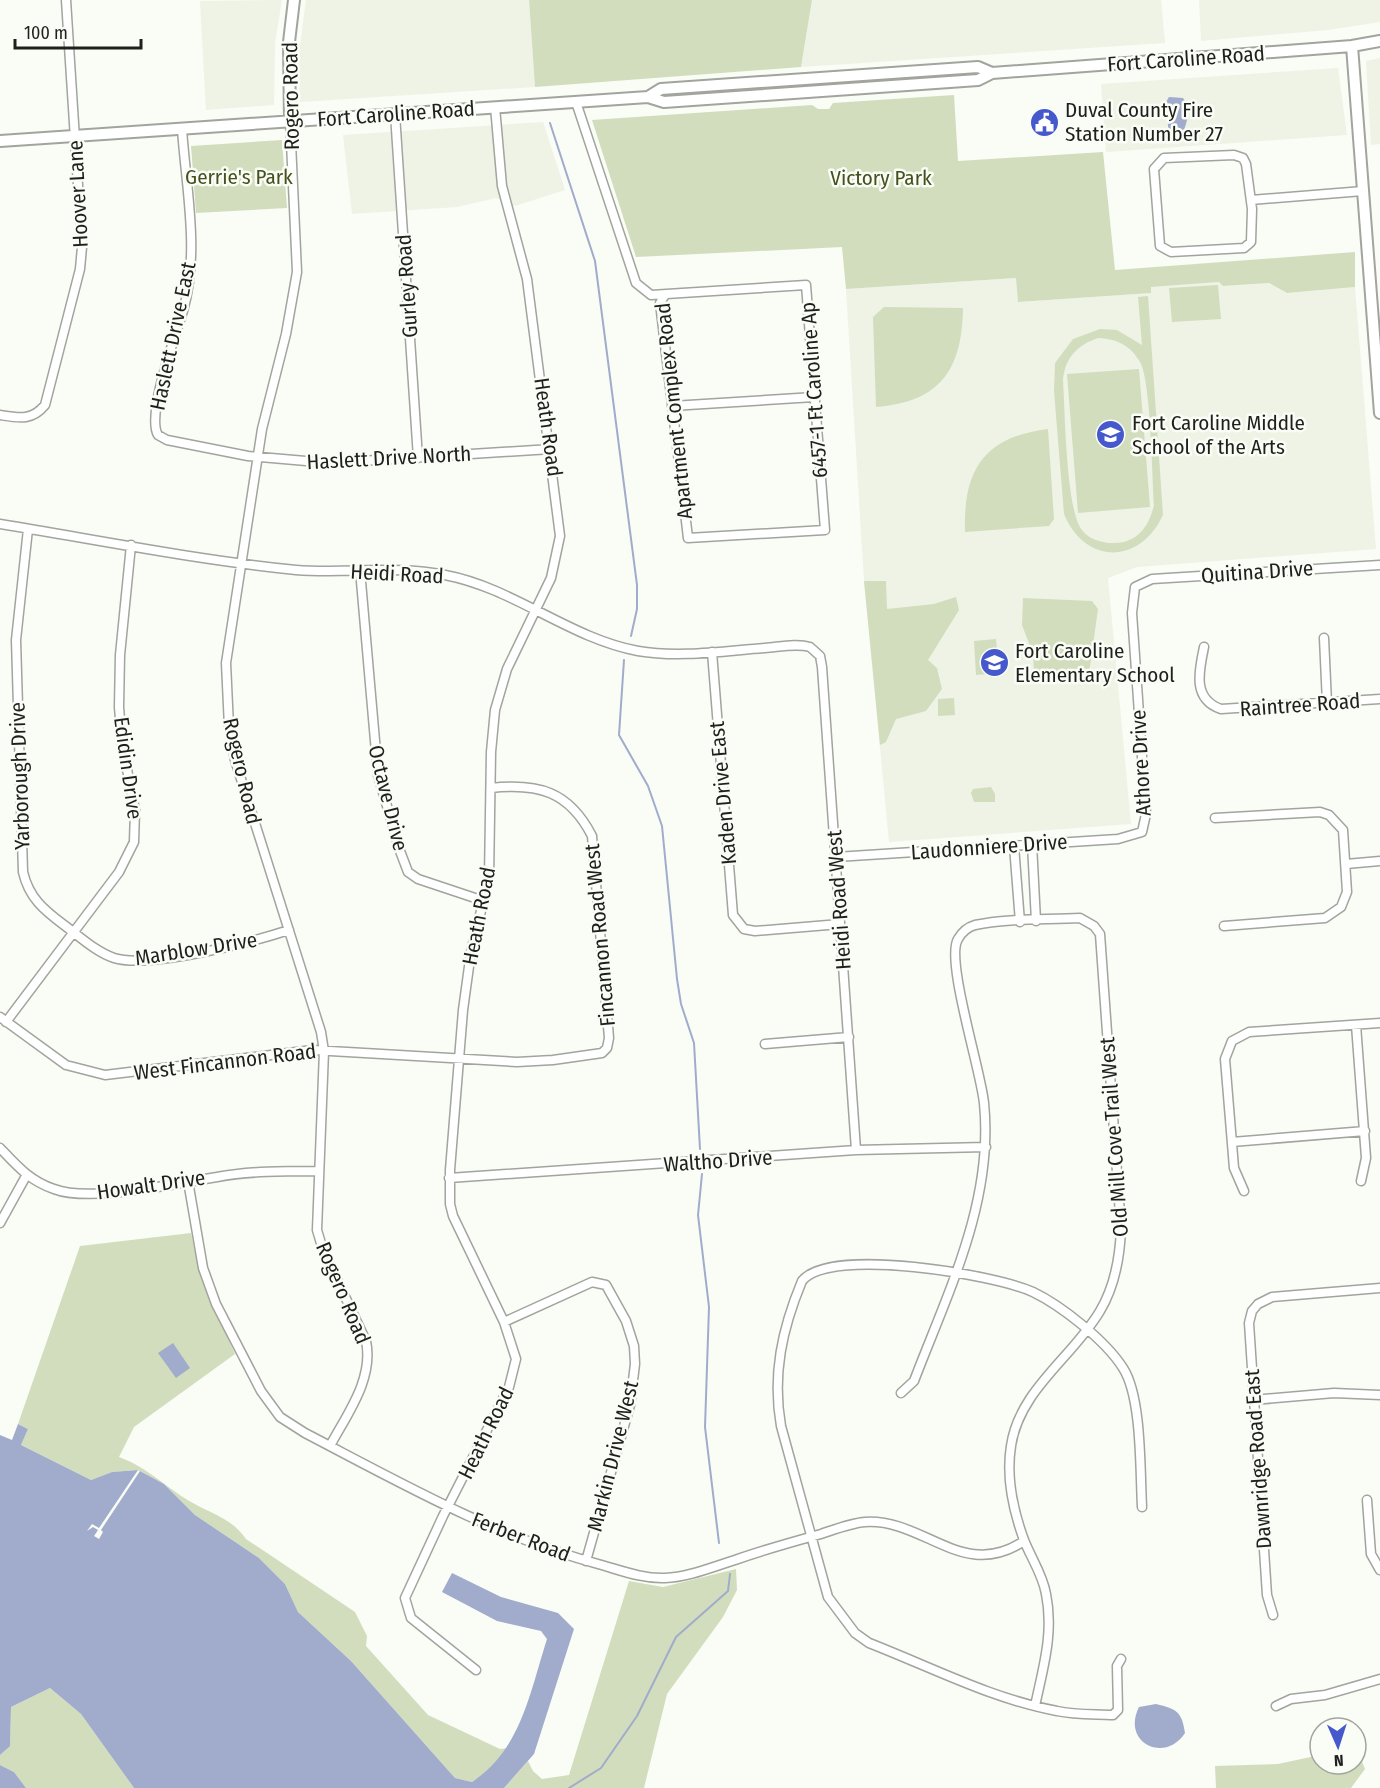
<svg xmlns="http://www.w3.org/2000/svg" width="1380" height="1788" font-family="'Fira Sans Condensed',sans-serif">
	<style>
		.built { fill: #eef3e5 }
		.green { fill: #d2ddbd; fill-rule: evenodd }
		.water { fill: #a1abcb }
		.pier { fill: #fafcf6 }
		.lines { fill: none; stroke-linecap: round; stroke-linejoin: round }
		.stream { stroke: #a1abcb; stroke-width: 2 }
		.minor-casing { stroke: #a2a49e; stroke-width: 11 }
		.tertiary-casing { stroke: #a2a49e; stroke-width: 14 }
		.minor { stroke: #fff; stroke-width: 8 }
		.tertiary { stroke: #fff; stroke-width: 10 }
		.labels { text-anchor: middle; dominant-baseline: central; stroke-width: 5; stroke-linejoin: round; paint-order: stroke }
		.street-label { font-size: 21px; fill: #1f201d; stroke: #fafcf6 }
		.poi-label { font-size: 21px; fill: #1f201d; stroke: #fafcf6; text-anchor: start }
		.park-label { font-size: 21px; fill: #43511d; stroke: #fafcf6 }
	</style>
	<rect width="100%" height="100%" fill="#fafcf6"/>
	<!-- built -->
	<path class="built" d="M282,0L275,43L274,105L206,110L200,1Z
		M306,0H529L535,87L300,102L298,61Z
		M812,0H1161L1165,43L801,67Z
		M1199,0H1380V22L1328,30L1201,41Z
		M1380,58V144L1371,145L1366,61Z
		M1338,68L1347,135L1106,152L1101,84Z
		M543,122L565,190L515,206L496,198L457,207L352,214L343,135Z
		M1017,278L1018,302L1150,293V287L1220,282L1224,286L1269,283L1287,293L1355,287L1376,549L1137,567L1108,578L1131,824L889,842L864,581L846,289Z"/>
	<!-- green -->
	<path class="green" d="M529,0H812L801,67L535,87Z
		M954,95L958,161L1103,152L1115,270L1355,252V287L1287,293L1269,283L1223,286L1219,282L1151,287V293L1018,302L1016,278L846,289L842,247L636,257L592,120L812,105L818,109H829L833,103Z
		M282,140L287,208L196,213L191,146Z
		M1218,285L1221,319L1172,322L1169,288Z
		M1148,296L1163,515C1140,565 1085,565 1064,514L1054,391L1055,363L1073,339L1100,329L1117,330L1142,345L1138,297ZM1098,338C1117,339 1130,345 1140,362C1151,381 1152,477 1154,505C1150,522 1142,537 1124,542C1110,545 1091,542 1082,530C1066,511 1065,410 1063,380C1065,358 1077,345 1098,338Z
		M884,307L963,308C962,369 941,402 876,407L873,317Z
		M1139,369L1150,507L1078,513L1067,374Z
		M1048,429L1054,519L1049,526L965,532C963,470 984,437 1048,429Z
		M864,581H886L887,609L934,604L956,597L959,610L928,660L937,668L942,689L926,711L896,719L886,742L880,745Z
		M1023,598L1092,601L1098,609L1089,674L1039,678L1034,672L1033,654L1022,625Z
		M996,639L999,673L976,675L974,641Z
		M954,698L955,715L938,716V699Z
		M991,787L995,794V802H974L971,793L973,789Z
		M191,1233L201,1278L235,1354L134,1427L119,1457C149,1468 166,1488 193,1503C214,1515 231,1518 246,1539L355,1612L367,1636L366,1646L428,1715L500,1749L508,1748L491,1770L472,1782L455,1778L351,1661L298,1612L285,1584L259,1558L195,1515L164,1484L138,1470L112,1472L91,1480L21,1445L28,1429L18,1424L80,1246Z
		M736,1569L737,1590L723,1617L667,1694L644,1788H504L528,1761L533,1771L542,1779L569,1775L629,1581L663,1587Z
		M50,1688L81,1714L134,1788H26L14,1772L0,1765V1755L10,1745L11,1707Z
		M1356,1747L1365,1769L1351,1788H1216L1215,1766L1278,1764L1320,1755V1764H1356Z"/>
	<!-- water -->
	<path class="water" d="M1169,97L1183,98C1192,109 1187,121 1183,133L1186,139L1172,140L1169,137L1166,102Z
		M173,1343L190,1368L176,1378L158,1353Z
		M18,1424L28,1429L21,1445L91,1480L112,1472L138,1470L164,1484L195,1515L259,1558L285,1584L298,1612L351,1661L455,1778L472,1782C521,1750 530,1692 547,1639L541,1631L497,1621L442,1592L452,1573L501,1597L558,1613L574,1629L534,1754L504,1788H134L81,1714L50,1688L11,1707L10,1746L0,1755V1435L12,1440Z
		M1156,1704C1177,1709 1182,1712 1185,1733C1165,1764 1121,1743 1139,1707Z
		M0,1765L14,1772L26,1788H0Z"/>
	<!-- pier -->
	<path class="pier" d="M138,1470L140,1471L101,1530L103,1532L99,1539L94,1536L98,1530L93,1527L87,1531L92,1524L99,1528Z"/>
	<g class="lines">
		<!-- stream -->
		<path class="stream" d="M550,123L595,261L637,585V609L631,636
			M624,660L619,735L648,786L662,826L677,979L681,1004L694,1043L700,1149
			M702,1174L698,1215L709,1307L705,1427L719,1543
			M569,1788L601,1768L637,1716L676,1637L728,1591L730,1574"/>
		<defs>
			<path id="minor" d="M576,102L636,283L651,295L806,285L825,530L688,538L660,303L665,295
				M395,114L418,458
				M290,121L297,272L286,334L262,429L226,663L229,727L235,760L321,1032L324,1051L317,1230L323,1250L366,1341C374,1379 347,1414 330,1446
				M182,129C186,188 200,253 183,311C176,334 146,415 158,435L167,440L248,456L329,463L551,449
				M1234,155L1243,158L1246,164L1252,209L1251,242L1244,248L1171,252L1160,246L1154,169L1164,158Z
				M1251,200L1363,191
				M672,406L814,397
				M0,415C19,418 32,421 45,405L80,269L82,247L66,0
				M0,524C98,540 197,560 296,570C346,574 395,565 445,575C514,588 569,638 638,651C679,658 724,651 765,648C779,647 797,643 810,647L820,656L822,667L856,1150
				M28,529L16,640L23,872C29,898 44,910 64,925C79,936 96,952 114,958C149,969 252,942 289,930
				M360,570L378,775L400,851L408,872L418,879L484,901
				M1324,638L1327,703
				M1204,647C1199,671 1192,699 1221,709L1380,699
				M712,652L733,915L744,929L755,931L840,924
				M1215,818L1320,812L1329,815L1343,830L1347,892L1341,907L1325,918L1224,926
				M1032,844L1036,921
				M1014,846L1020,922
				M836,857L1118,839L1142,832L1146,814L1132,613L1135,587L1152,579L1380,565
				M1346,864L1380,861
				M0,1017L66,1065L105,1075L313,1050L517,1062L553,1060L602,1053L607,1048L609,1038L592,836C569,791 538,783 491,788
				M6,1022L119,872L134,842L135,810L122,744L119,707L120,655L131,545
				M1356,1025L1366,1158L1361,1181
				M765,1044L849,1037
				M1232,1142L1365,1131
				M0,1148C17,1166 30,1181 54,1189C90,1203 177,1183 217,1177C250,1171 284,1171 317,1171
				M449,1178L856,1150L986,1147
				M188,1181L203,1268L216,1304L261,1391L280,1417L305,1433C401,1483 494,1536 598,1564C620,1570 642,1579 665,1578C689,1577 712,1567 735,1560C763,1550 792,1542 821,1534C836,1529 851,1523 865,1522C924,1518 963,1582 1024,1541
				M1244,1191L1234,1168L1225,1059L1232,1041L1249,1032L1380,1023
				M0,1223L26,1176
				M504,1322L592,1282L606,1285L626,1321L634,1346L635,1364L630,1405L586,1561
				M901,1393L914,1381C948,1292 994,1201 984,1103C981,1071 945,959 958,939C962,932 968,927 975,925C1008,918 1046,920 1080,918L1094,926L1100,934L1121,1228C1120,1257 1115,1286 1100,1311C1073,1357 1019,1390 1011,1446C1006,1477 1013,1510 1024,1540C1031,1558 1043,1575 1046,1594C1054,1633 1043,1668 1035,1706
				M1253,1400L1334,1393L1380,1395
				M1367,1500L1371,1554L1380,1570
				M1273,1615L1267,1595L1249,1323L1252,1311L1258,1304L1272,1297L1380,1288
				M1121,1659L1117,1666L1118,1710L1113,1715C1094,1714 1075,1715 1057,1711C992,1699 931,1667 869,1643L855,1633L828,1597L781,1426C772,1375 782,1329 802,1281C830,1246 996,1275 1033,1292C1062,1306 1106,1341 1123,1368C1142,1397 1140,1471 1142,1507
				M476,1670L411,1618L405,1598L443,1516L509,1387L516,1359L504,1322L453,1216L450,1204V1170L463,1010L471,952L489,878L491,752L495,710L507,669L551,578L560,536L527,279L502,186L495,107
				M1276,1706L1291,1699L1325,1695L1380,1679"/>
			<path id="tertiary" d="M1352,46L1380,413
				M648,97L661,89L978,67L992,73
				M290,121L289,42L294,0
				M0,141L648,97L664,102L978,80L992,73L1352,46L1380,41"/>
		</defs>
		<!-- minor casing -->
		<use href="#minor" class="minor-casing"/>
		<!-- tertiary casing -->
		<use href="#tertiary" class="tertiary-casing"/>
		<!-- minor -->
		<use href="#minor" class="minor"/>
		<!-- tertiary -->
		<use href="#tertiary" class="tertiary"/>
	</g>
	<!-- icons -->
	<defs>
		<symbol id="civic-disc" viewBox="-11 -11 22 22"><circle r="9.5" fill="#4558cc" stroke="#fafcf6"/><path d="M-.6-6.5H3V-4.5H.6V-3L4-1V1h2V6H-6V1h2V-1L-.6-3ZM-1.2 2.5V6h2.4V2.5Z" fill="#fff"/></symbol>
		<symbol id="school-disc" viewBox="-11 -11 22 22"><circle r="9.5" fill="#4558cc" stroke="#fafcf6"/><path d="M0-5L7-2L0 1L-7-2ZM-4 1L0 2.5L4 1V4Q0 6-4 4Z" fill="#fff"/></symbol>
	</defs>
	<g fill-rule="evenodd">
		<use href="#civic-disc" x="1028" y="106" width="33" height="33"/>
		<use href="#school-disc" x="1094" y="418" width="33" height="33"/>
		<use href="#school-disc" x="978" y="646" width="33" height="33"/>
	</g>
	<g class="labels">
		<!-- street labels -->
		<g class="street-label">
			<text transform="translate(1186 59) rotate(-4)">Fort Caroline Road</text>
			<text transform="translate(291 96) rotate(-91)">Rogero Road</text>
			<text transform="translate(396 114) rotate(-4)">Fort Caroline Road</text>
			<text transform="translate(78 194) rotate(-93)">Hoover Lane</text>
			<text transform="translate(407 286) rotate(-94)">Gurley Road</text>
			<text transform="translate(173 336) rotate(-78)">Haslett Drive East</text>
			<text transform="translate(814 390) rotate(-94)">6457-1 Ft Caroline Ap</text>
			<text transform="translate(674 411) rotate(-96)">Apartment Complex Road</text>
			<text transform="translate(548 427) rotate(82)">Heath Road</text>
			<text transform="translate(389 458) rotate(-3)">Haslett Drive North</text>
			<text transform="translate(1257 572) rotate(-4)">Quitina Drive</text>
			<text transform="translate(397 574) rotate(3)">Heidi Road</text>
			<text transform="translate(1300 705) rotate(-4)">Raintree Road</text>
			<text transform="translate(1141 763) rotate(-93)">Athore Drive</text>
			<text transform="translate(128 768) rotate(82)">Edidin Drive</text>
			<text transform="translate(242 771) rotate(77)">Rogero Road</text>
			<text transform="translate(20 776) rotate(-92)">Yarborough Drive</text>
			<text transform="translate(723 793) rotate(-95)">Kaden Drive East</text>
			<text transform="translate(388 798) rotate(76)">Octave Drive</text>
			<text transform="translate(989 847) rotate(-4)">Laudonniere Drive</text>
			<text transform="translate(839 900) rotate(-94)">Heidi Road West</text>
			<text transform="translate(479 916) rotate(-79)">Heath Road</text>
			<text transform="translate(600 935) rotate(-95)">Fincannon Road West</text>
			<text transform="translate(196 949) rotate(-9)">Marblow Drive</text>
			<text transform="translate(225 1062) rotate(-7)">West Fincannon Road</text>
			<text transform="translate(1114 1137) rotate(-94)">Old Mill Cove Trail West</text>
			<text transform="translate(718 1161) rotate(-4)">Waltho Drive</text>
			<text transform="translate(151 1185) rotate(-8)">Howalt Drive</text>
			<text transform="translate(343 1293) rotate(67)">Rogero Road</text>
			<text transform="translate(486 1433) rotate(-64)">Heath Road</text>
			<text transform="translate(613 1456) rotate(-76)">Markin Drive West</text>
			<text transform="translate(1258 1459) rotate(-94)">Dawnridge Road East</text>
			<text transform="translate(521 1537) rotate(21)">Ferber Road</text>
		</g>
		<!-- poi labels -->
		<g class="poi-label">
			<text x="1065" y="110">Duval County Fire<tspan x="1065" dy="24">Station Number 27</tspan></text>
			<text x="1132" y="423">Fort Caroline Middle<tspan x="1132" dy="24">School of the Arts</tspan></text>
			<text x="1015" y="651">Fort Caroline<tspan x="1015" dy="24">Elementary School</tspan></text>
		</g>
		<!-- park labels -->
		<g class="park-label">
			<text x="239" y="177">Gerrie's Park</text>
			<text x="881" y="178">Victory Park</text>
		</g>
	</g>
	<!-- north arrow -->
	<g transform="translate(1338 1746) rotate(177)"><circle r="28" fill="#fafcf6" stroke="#a2a49f" stroke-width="1.5"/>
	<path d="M0-4.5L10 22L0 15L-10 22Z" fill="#4558cc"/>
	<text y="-9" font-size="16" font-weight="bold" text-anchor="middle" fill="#1f201d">N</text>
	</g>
	<!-- scale -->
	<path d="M15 39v9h126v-9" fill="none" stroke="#1f201d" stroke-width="3"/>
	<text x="24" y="39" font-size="18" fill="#1f201d" stroke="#fafcf6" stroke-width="4.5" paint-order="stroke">100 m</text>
</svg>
